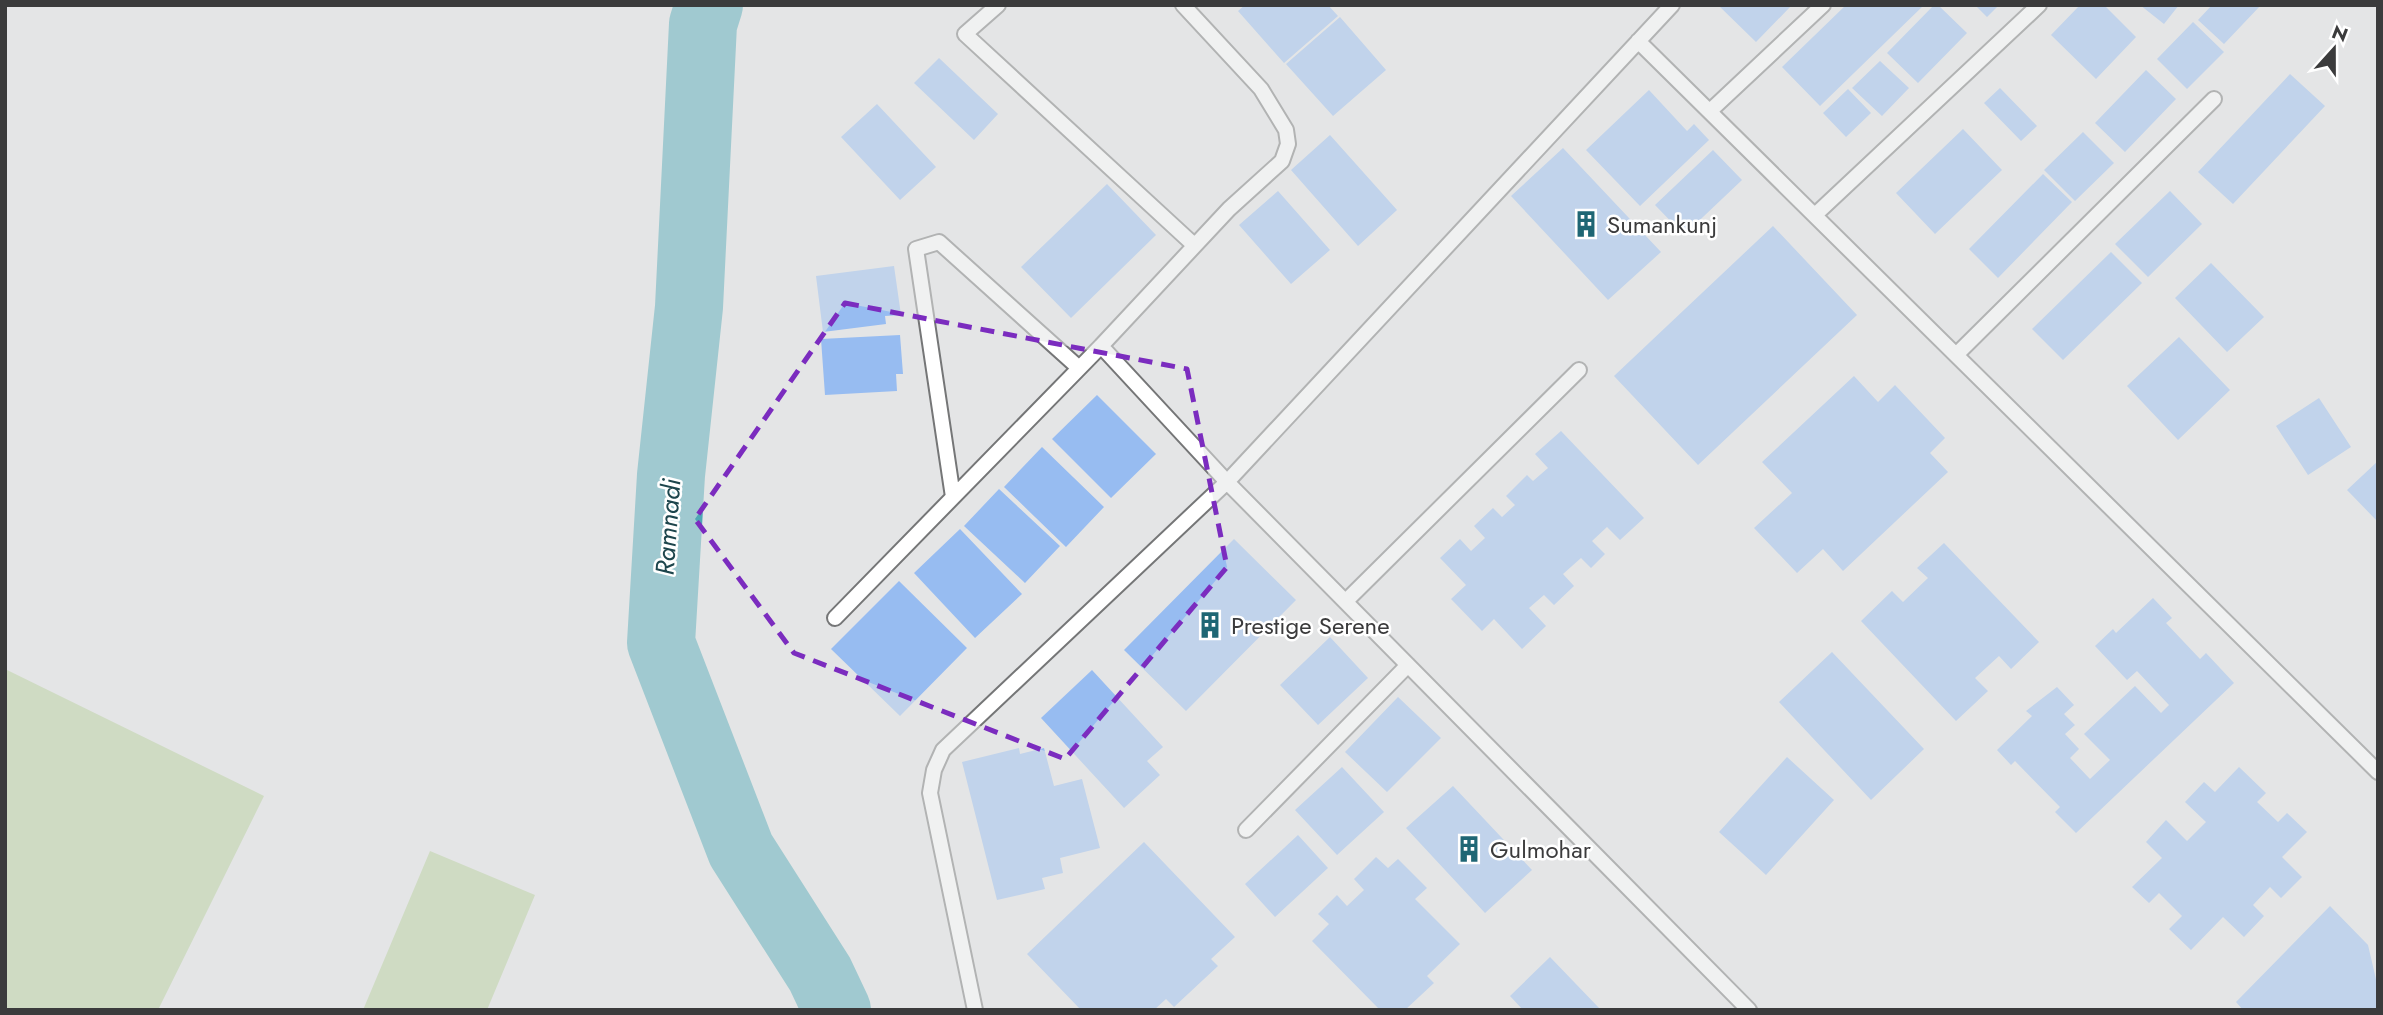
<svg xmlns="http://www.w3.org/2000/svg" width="2383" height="1015" font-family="Jost,sans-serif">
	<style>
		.green { fill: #b6ce9a }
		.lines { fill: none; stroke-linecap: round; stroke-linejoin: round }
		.river { stroke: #4fa7b5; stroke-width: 68 }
		.building { fill: #97bcf1 }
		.lane-casing { stroke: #757677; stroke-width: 18 }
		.lane { stroke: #fff; stroke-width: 14 }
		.marked { fill: none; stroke: #7b2cbf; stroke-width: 5; stroke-dasharray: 14 9; stroke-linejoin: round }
		.labels { text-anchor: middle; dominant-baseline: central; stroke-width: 5; stroke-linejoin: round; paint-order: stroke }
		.poi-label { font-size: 24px; fill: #3b3b3c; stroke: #fff; text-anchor: start }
		.water-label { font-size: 26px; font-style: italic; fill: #1d454c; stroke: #fff }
	</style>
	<rect width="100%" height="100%" fill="#e4e5e6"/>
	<!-- green -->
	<path class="green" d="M5,669L264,796L158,1010H5Z
		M430,851L535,895L487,1010H363Z"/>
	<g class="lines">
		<!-- river -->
		<path class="river" d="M709,5L703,24L689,307L671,475L661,643L741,850L820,974L837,1010"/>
	</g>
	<!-- building -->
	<path class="building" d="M1245,5H1328L1338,16L1284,63L1238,11Z
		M1718,5H1792L1756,42Z
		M1846,5H1924L1820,106L1782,67Z
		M1934,5H1938L1967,33L1918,83L1887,53Z
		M1975,5H1999L1987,17Z
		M2080,5H2104L2136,37L2096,79L2051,35Z
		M2140,5H2179L2164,24Z
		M2212,5H2261L2224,44L2198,20Z
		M1340,17L1386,70L1333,116L1286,64Z
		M2193,22L2224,52L2187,89L2157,59Z
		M939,58L998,114L974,140L914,83Z
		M1880,61L1909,88L1882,116L1852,88Z
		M2146,70L2176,99L2125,152L2095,123Z
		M2290,74L2325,106L2233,204L2198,172Z
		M2000,88L2037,126L2021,141L1984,103Z
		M1848,89L1871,113L1846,137L1823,113Z
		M1649,90L1687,131L1694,124L1709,140L1640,206L1586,150Z
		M877,104L936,167L900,200L841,137Z
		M1963,129L2002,170L1935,234L1896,193Z
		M2083,132L2114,163L2075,201L2044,170Z
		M1330,135L1397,210L1358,246L1291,170Z
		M1563,148L1661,252L1608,300L1511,196Z
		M1713,150L1742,180L1684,235L1655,205Z
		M2043,174L2072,202L1998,278L1969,249Z
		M1107,184L1156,235L1071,318L1021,267Z
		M1278,191L1330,250L1291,284L1239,225Z
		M2170,191L2202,224L2148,277L2115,244Z
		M1773,226L1857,315L1698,465L1614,376Z
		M2111,252L2142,283L2063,360L2032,329Z
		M2211,263L2264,317L2227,352L2175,298Z
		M894,266L901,315L885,316L886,324L823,332L816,276Z
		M900,335L903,374H896L897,391L825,395L821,339Z
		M2179,337L2230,390L2178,440L2127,386Z
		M1854,376L1878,402L1895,385L1945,438L1930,453L1948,472L1843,571L1823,549L1797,573L1754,528L1792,493L1762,462Z
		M1097,395L1156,454L1111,498L1052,439Z
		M2319,398L2351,447L2308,475L2276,426Z
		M1561,431L1644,518L1620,540L1607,527L1592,541L1605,554L1591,568L1581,558L1563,574L1574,586L1554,605L1544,595L1529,608L1546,626L1522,649L1494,619L1482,631L1451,599L1466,585L1440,558L1460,539L1471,551L1485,538L1474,526L1493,508L1502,517L1515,505L1506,496L1527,475L1533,481L1548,468L1535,454Z
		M1042,447L1104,507L1066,547L1004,487Z
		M2378,461V522L2347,490Z
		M999,489L1060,546L1025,583L964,526Z
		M960,529L1022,594L975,638L914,573Z
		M1234,539L1296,600L1186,711L1124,650Z
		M1944,543L2039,642L2011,669L1999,656L1975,678L1988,691L1956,721L1861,621L1892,591L1903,602L1928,578L1917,568Z
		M899,581L967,648L900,716L831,649Z
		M2153,598L2172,618L2166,623L2200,659L2206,653L2234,683L2076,833L2055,812L2060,807L2015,761L2011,765L1997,750L2032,716L2026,711L2057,687L2074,705L2064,714L2075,725L2065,734L2079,749L2070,758L2090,779L2110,760L2084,734L2135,686L2161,713L2169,705L2137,671L2127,680L2095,646L2113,629L2116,633Z
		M1330,637L1368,678L1318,725L1280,685Z
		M1832,652L1924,749L1871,800L1779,702Z
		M1092,670L1163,747L1147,761L1160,775L1124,808L1041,718Z
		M1398,697L1441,738L1387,792L1345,752Z
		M1019,748L1020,754L1044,748L1054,786L1082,779L1100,848L1060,858L1063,873L1042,878L1045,889L997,900L962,762Z
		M1787,757L1834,800L1766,875L1719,832Z
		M1342,767L1384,812L1337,855L1295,810Z
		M2239,767L2266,793L2257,802L2278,822L2287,813L2307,832L2282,857L2302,877L2281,898L2270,887L2253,905L2264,916L2244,937L2223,917L2191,950L2169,929L2182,916L2159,893L2149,903L2132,887L2162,858L2146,842L2166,820L2187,841L2206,822L2185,802L2204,782L2215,792Z
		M1453,786L1532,870L1485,913L1406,828Z
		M1298,835L1328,868L1275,917L1245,884Z
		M1144,842L1235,937L1211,959L1218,966L1174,1007L1166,999L1154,1010H1081L1027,954Z
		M1376,857L1388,868L1398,859L1427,888L1415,899L1460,944L1427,976L1434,983L1405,1010H1380L1312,941L1329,924L1318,914L1337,895L1347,906L1364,890L1354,879Z
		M2330,906L2368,945L2378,988V1010H2243L2236,1002Z
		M1550,957L1600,1009L1599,1010H1523L1510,996Z"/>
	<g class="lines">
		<defs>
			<path id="lane" d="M998,5L965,34L1194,245
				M1638,41L2378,772
				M1710,111L1823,5
				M1815,215L2039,5
				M1101,346L1227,482L1749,1010
				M1956,355L2214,99
				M953,497L916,249L939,242L1079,368
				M1346,601L1579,370
				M835,618L1101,346L1229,209L1282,161L1288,144L1286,130L1261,89L1183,5
				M1246,830L1408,665
				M975,1010L930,793L934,770L943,750L1227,482L1672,5"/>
		</defs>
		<!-- lane casing -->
		<use href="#lane" class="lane-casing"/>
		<!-- lane -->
		<use href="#lane" class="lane"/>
	</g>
	<!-- marked area -->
	<path d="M0 0H2383V1015H0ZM845,303L1187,369L1227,567L1065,759L794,653L695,519Z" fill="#e4e5e6" fill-opacity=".55" fill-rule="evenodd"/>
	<path class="marked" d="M845,303L1187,369L1227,567L1065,759L794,653L695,519Z"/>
	<!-- icons -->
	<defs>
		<symbol id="building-bare" viewBox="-9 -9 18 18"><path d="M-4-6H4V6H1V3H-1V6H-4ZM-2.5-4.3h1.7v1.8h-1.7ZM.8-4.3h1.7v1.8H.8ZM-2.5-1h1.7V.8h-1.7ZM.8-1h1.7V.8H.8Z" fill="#1e6674" stroke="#fff" stroke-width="2.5" paint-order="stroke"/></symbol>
	</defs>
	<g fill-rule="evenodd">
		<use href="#building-bare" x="1567" y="205" width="38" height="38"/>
		<use href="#building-bare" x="1191" y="606" width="38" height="38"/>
		<use href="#building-bare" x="1450" y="830" width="38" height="38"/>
	</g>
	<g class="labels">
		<!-- poi labels -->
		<g class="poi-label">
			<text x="1607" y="224">Sumankunj</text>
			<text x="1231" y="625">Prestige Serene</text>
			<text x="1490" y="849">Gulmohar</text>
		</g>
		<!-- water labels -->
		<g class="water-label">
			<text transform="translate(668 527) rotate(-86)">Ramnadi</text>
		</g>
	</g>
	<!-- border -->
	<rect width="2383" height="1015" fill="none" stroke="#3b3b3c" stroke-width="14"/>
	<!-- north arrow -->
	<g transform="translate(2334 49) rotate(21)" stroke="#ffffff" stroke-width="5" paint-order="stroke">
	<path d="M0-5L12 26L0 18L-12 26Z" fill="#3b3b3c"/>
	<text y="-10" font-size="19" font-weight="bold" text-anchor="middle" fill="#3b3b3c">N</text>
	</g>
</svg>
